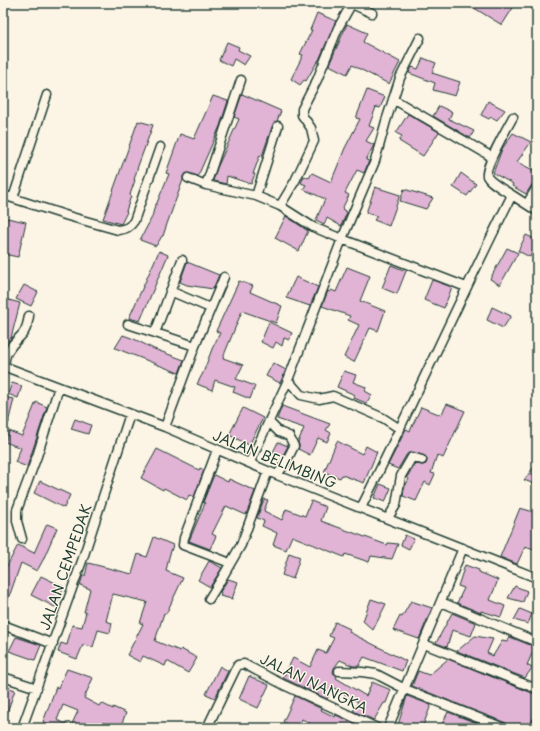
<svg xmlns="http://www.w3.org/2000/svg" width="540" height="731" font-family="'Playpen Sans',sans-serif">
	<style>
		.building { fill: #e1b3d5; stroke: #1f3d34; fill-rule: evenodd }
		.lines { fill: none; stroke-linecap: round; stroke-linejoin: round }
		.minor-casing { stroke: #1f3d34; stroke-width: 11 }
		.minor { stroke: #fcf5e5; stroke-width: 8 }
		.labels { text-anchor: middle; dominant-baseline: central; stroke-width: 3; stroke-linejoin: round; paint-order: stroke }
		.street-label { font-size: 14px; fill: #1f3d34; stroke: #fcf5e5 }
	</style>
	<rect width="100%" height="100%" fill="#fcf5e5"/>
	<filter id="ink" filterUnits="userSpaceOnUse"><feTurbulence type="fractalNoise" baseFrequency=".025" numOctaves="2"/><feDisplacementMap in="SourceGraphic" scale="8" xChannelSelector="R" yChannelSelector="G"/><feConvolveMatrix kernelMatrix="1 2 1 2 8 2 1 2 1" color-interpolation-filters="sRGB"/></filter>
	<g filter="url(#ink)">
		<!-- building -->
		<path class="building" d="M466,3H516L502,25Z
			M317,13L336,21L319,60L317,62L306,81L304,80L300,85L291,79L303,55L300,54L312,30H310Z
			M347,24L367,33L363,42L400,62L389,84L352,65L347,74L329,65Z
			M227,42L239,47L238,50L250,56L244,65L234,59L231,66L219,60Z
			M423,58L436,63L432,73L460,82L455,96L433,90L435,83L409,73L412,67L418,69Z
			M367,90L385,97L380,108L376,107L369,126L374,128L366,141L374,145L366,160L369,161L364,173L357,170L345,193L349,195L342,209L347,212L341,226L327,218L324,224L316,220L325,199L303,189L306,185L301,183L304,176L309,178L312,173L331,182L345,148L360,119L356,118Z
			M242,94L281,111L277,121L273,124L262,156L260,155L253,174H255L251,184L227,176L226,184L213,181L217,168L239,119L234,117Z
			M213,96L228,101L220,126L198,176L188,173L183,176V180L167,224L163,236H162L156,246L140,240L152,217L155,205H156L169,174L166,173L180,134L194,139Z
			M488,101L505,110L497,120L491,117L489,119L481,115Z
			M439,106L452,112L449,119L474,131L470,138L433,116Z
			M408,114L439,132L423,156L399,141L402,136L396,133Z
			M138,121L153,125L138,166L134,180H135L130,195L131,196L126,211L127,212L121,224L103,219Z
			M513,133L531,142L517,162L537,172V177L526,194L512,186L513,184L493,173L502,149Z
			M461,173L476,184L467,196L453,187Z
			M375,187L400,195L389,226L374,220L377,216L366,213Z
			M404,189L433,198L426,209L400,201Z
			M286,216L308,231L299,251L275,238Z
			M7,218L26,222L18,257L3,254V237Z
			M526,235L537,240V242L530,257L518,251Z
			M507,248L518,253L500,285L490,279Z
			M159,251L168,255L140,321L129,318Z
			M187,262L219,275L213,289L187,285L180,282Z
			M391,265L406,271L397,294L382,288Z
			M347,267L370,276L360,301L385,311L378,331L370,328L354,362L344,357L359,325L348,320L350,316L322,306L328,291L330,292L331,290L336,292Z
			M296,277L318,287L310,306L286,298Z
			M432,280L452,287L444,308L424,300Z
			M239,281L253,286L250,292L282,306L276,323L242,311L224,355L223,358L243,365L236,379L255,386L250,399L233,392L235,387L215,380L212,390L197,384L203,373L212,349L220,333L216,331Z
			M24,285L38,292L31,306L16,299Z
			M5,299L20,303L11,338L9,341L3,339V308Z
			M492,307L511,316L503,328L487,320Z
			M269,322L292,333L289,340L284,338L282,346L276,342L273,348L261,342Z
			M123,335L134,339L154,349L184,360L179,373L115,348Z
			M273,363L286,370L280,383L266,376Z
			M344,371L356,375L353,382L366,387L365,391L372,395L366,403L354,398L355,395L337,387Z
			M12,383L22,386L18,398L8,394Z
			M3,397L14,399L9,419L6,416H3Z
			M36,402L47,407L27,467L15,462L21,448L5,442L9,431L22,436Z
			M447,404L465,411L443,458L437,455L431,473L435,474L430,485L425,482L416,501L403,496L404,488L409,479L407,477L415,464L423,465L426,464L427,461L426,457L411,452L407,454L398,469L388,465L406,429L410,431L421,407L441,415Z
			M282,406L330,424L326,430L331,433L327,442L318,438L310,455L298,449L299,446L298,442L304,428L277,419Z
			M243,408L263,418L249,445L229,435Z
			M75,419L91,425L88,434L71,429Z
			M337,441L362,454L366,446L377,452L364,483L342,475L340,478L324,472Z
			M278,442L288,446L282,457L273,452Z
			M157,449L199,470L200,468L204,470L194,497L189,495L187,500L164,488L163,490L141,478Z
			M537,463V485L524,480Z
			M214,475L228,482L229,479L255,491L246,515L226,506L212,534L216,536L210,549L189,541L205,503L203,502Z
			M40,481L70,495L64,508L34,493Z
			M380,484L391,488L385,502L374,498Z
			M264,499L268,500L264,511L282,520L286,509L305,516L311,501L326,507L321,521L387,545L388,543L398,544L392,559L371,556L369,562L345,554L344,557L292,536L286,550L273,545L277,533L262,526L264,521L257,518Z
			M520,508L537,513V551L525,547L517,564L500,557Z
			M47,524L57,528L43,560L37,571L21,563L4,611H3V565L7,566L18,545L34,553Z
			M405,535L414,539L409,549L401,545Z
			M154,537L173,545L169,557L166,571L183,578L166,614L164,613L155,641L180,651L181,649L197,658L188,673L167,661L165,666L143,656L140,662L127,655L143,624L140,623L147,602L113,594L106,621L112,623L110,633L98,630L93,647L83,645L77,659L58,652L61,643L67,645L72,625L82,627L86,612H84L90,589L80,585L83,575L85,576L88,563L132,574L138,554L147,557Z
			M289,553L300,557L293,579L282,575Z
			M209,561L222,568L210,587L198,580Z
			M465,565L479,570V572L498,580L490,600L505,606L501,617L481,611V613L457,603L464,588L458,586Z
			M41,576L64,587L55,607L31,595Z
			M228,579L238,582L232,599L220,596L221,593L220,592Z
			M515,586L527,591L523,602L508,598Z
			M371,599L386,604L373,630L363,621Z
			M411,601L432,608L419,639L393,630L400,616L402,617Z
			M520,609L532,614L528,624L514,620Z
			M452,613L476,623L471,636L452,630L447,647L436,643Z
			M335,622L350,629L349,632L406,661L402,671L364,657L359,666H353L340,660L334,668L333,673L337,676L336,678L366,696L372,682L391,690L386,703H384L374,720L353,711L358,702L332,687L327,699L283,678L293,658L310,667L318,650L326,653L334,638L329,636Z
			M475,636L493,639L487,653L493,656L502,641L507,642L510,637L535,647L527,665L532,668L525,678L457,651Z
			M16,637L41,645L35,660L9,651Z
			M448,659L537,695V710L530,728H509L506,723L412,686L418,671L429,675Z
			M220,666L228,671L215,698L206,694Z
			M67,669L93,678L84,698L99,706L101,703L113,709V707L126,713L120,728H56L43,722L56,687L58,688ZM63,705L78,711L71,726L57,720Z
			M249,676L269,685L258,708L239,699Z
			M3,685L15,690L4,721H3Z
			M295,696L322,709L321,710L335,717L336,715L364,728H334L325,724L323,728H318L302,719L298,728H295L283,722Z
			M407,696L431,705L422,728H397Z
			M448,712L489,728H440Z"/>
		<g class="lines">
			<defs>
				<path id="minor" d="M352,4L372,13
					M393,99L492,157
					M188,178L206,185L256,196L280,206L313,227L342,239L466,287
					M206,185L241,80
					M3,195L68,216L118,230C126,229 130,227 134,221L160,147
					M512,195C506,191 489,182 487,176C484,168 508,126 513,117
					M256,196L278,126
					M13,198L47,95
					M527,204L537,187
					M280,206L295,181L314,141L311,128L302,115V109L317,80L338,28L352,3
					M170,291L210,308
					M128,324L195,346
					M155,333L182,260
					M3,366L165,427L277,475L537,578
					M4,366C5,361 5,355 8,351C18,334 25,340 29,316
					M288,380L301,395L319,399L333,396L383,418L400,429
					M3,421H4
					M269,422L279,432L289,436L294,446L285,464L277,475
					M165,427L195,346L224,277
					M217,450L184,538L183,545L225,561
					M250,462L288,380L342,239L375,161L386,121L400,78L420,38
					M361,508C413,404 460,298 512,195L537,211
					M388,518L396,505L401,476L412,457L422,460
					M22,539L17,521V510L37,456L59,387
					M209,599L222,578L241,545L268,471
					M441,602L537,642
					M3,625L53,644
					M424,644L537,689
					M339,671L362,672L376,674L405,689L504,728
					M3,677L37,688
					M22,728L82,561L130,414
					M207,728L235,670L238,665L244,664L284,685L377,728
					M388,728L463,548
					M535,728L537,722"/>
			</defs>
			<!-- minor casing -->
			<use href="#minor" class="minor-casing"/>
			<!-- minor -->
			<use href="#minor" class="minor"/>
		</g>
	</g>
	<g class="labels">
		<!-- street labels -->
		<g class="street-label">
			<text transform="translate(275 459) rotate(22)">JALAN BELIMBING</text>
			<text transform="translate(65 567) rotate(-71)">JALAN CEMPEDAK</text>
			<text transform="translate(314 683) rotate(26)">JALAN NANGKA</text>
		</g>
	</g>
	<!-- margin -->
	<rect width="540" height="731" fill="none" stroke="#fcf5e5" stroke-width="16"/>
	<rect x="8" y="8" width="524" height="715" fill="none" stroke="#1f3d34" stroke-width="1.5" filter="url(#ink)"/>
</svg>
